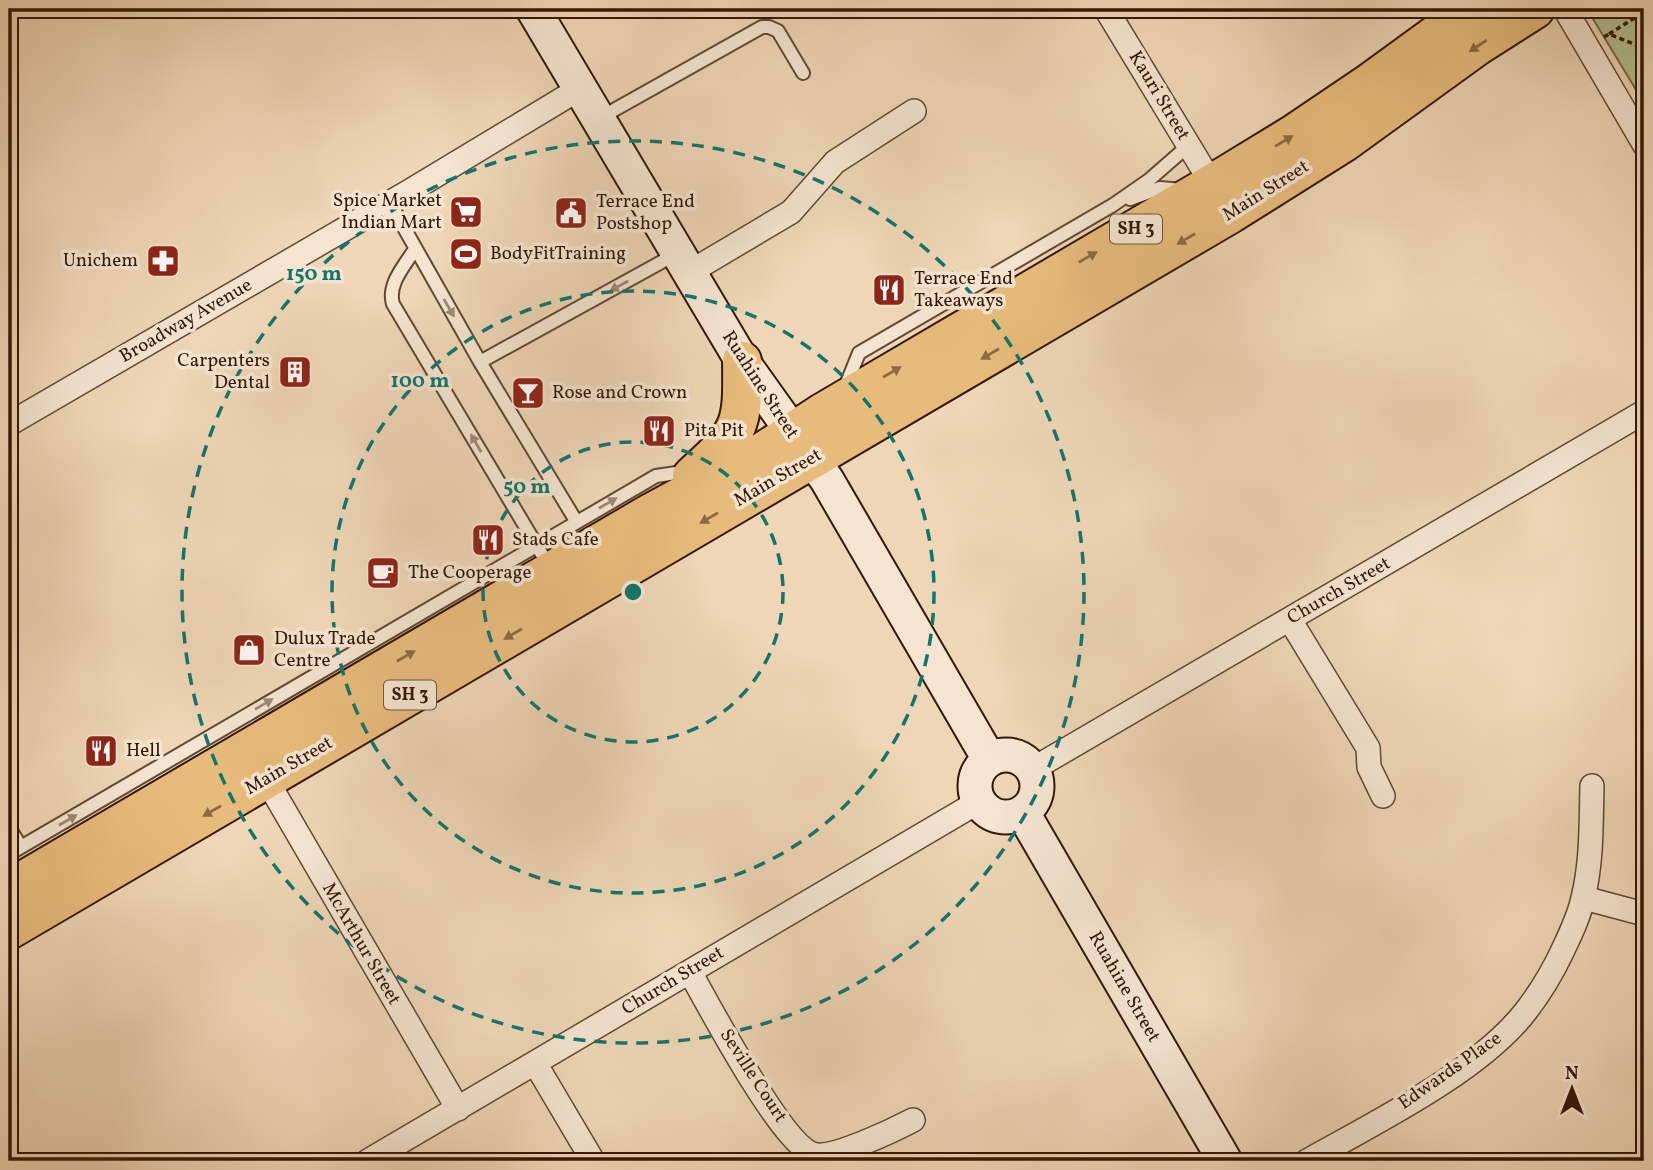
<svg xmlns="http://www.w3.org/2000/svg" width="1653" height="1170" font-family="Vollkorn,serif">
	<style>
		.green { fill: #b3bf92; stroke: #736c4c; stroke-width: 2 }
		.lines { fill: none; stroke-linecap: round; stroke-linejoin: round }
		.lane-casing { stroke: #624832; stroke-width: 16 }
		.street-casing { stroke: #624832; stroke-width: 26 }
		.secondary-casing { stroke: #331806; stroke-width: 37 }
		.highway-casing { stroke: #331806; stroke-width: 42 }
		.path { stroke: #331806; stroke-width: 3.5; stroke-dasharray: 5 3.5; stroke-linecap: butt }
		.lane { stroke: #f4e4d0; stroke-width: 12 }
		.street { stroke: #f4e4d0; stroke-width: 23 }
		.secondary { stroke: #f4e4d0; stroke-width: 33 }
		.highway { stroke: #e7bb7b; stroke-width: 38 }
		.oneway { fill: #8d6a40 }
		.oneway2 { fill: #9d8875 }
		.ring { fill: none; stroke: #0f766e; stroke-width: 3.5; stroke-dasharray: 12 9 }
		.labels { text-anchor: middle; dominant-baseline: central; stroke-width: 7; stroke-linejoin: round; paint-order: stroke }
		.shield { fill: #f4e4d0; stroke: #6d5543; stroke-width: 2 }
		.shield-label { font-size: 18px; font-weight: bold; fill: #331806 }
		.street-label { font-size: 19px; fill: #331806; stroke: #f4e4d0 }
		.poi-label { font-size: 19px; fill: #331806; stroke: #f4e4d0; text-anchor: start }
		.centre { fill: #0f766e; stroke: #f4e4d0; stroke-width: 3.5 }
		.ring-label { font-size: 21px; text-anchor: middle; font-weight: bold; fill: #0f766e; stroke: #f4e4d0; stroke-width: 7; stroke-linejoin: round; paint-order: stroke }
	</style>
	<rect width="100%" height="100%" fill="#eed6b6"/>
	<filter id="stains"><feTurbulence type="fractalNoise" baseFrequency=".00286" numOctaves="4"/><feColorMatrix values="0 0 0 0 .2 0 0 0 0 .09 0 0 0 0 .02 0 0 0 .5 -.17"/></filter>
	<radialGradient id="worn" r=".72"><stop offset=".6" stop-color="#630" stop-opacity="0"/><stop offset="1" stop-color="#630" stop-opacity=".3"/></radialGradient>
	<!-- green -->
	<path class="green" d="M1587,9H1644V103Z"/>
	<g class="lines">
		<defs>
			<path id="lane" d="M598,119L762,27H769L778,31L803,73
				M1130,199L1160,188L1183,190
				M390,203L480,362L576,521
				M415,249C405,265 387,284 393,304L550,568
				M480,362L676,254
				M844,390L859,353L1113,205L1149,180L1189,145
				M9,827L21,847
				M9,854L656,476L690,471"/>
			<path id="street" d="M1106,9L1212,184
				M1565,9L1644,144
				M690,272L791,212L835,162L914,111
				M9,424L410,191L579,89
				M1290,620L1368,748L1369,767L1383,796
				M1033,769L1644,412
				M266,779L458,1109
				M1584,898L1644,914
				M690,972C708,1004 785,1151 817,1155C837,1157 894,1130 913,1120
				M535,1063L593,1161
				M368,1161L978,802
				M1307,1161C1374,1123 1479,1072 1526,1011C1540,993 1552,973 1562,952C1570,935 1579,917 1583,898C1592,862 1591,823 1592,786"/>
			<path id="secondary" d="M533,9L742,361L827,480L989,759
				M975 786a31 31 0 1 1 62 0a31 31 0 1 1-62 0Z
				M1023,813L1225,1161"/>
			<path id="highway" d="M692,476C742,431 743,427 742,361
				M9,889L649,514L758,455L822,413L1212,184L1294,134L1368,84L1471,9
				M9,930L1230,214L1343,143L1477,46L1535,9"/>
		</defs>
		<!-- lane casing -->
		<use href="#lane" class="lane-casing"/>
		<!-- street casing -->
		<use href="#street" class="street-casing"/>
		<!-- secondary casing -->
		<use href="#secondary" class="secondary-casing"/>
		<!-- highway casing -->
		<use href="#highway" class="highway-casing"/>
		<!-- path -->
		<path class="path" d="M1609,34L1644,12
			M1604,37L1609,34L1644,48"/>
		<!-- lane -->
		<use href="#lane" class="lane"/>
		<!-- street -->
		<use href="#street" class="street"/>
		<!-- secondary -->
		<use href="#secondary" class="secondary"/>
		<!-- highway -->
		<use href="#highway" class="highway"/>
	</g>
	<!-- one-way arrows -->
	<defs><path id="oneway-solid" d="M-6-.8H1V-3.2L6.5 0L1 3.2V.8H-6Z" transform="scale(1.75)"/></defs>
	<g class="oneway">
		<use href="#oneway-solid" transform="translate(1478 46) rotate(146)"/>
		<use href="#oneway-solid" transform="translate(1284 141) rotate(-31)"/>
		<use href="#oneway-solid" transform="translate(1186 239) rotate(150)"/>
		<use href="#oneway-solid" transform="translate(1088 257) rotate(-30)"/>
		<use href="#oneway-solid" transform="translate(990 354) rotate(150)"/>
		<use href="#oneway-solid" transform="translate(892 372) rotate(-30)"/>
		<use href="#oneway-solid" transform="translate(709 518) rotate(150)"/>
		<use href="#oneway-solid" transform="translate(513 634) rotate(150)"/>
		<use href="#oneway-solid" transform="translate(406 656) rotate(-30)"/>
		<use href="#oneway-solid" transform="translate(212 811) rotate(150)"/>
	</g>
	<g class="oneway2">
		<use href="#oneway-solid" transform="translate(619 286) rotate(151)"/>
		<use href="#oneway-solid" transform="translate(449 308) rotate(60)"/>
		<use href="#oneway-solid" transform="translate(476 443) rotate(-120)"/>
		<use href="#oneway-solid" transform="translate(608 503) rotate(-30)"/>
		<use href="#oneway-solid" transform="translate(264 704) rotate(-31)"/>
		<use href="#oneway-solid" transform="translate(68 820) rotate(-30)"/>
	</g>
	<!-- distance rings -->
	<g class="ring">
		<circle cx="633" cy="592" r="150"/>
		<circle cx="633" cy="592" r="301"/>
		<circle cx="633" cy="592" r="451"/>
	</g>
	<!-- icons -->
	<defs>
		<symbol id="supermarket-square" viewBox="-11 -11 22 22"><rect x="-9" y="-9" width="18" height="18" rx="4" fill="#8f2418" stroke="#f4e4d0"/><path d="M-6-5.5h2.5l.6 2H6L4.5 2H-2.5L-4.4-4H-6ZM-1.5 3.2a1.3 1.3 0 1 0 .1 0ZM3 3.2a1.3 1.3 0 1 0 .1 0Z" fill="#fff"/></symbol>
		<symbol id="civic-square" viewBox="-11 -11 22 22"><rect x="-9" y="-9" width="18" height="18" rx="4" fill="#8f2418" stroke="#f4e4d0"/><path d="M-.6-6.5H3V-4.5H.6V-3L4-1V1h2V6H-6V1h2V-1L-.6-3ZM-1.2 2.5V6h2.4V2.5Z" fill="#fff"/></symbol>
		<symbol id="stadium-square" viewBox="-11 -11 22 22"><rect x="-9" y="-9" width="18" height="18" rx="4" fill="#8f2418" stroke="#f4e4d0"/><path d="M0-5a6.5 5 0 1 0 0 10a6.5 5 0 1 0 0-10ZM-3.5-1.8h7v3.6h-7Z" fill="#fff"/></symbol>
		<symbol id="pharmacy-square" viewBox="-11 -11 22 22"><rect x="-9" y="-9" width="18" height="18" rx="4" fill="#8f2418" stroke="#f4e4d0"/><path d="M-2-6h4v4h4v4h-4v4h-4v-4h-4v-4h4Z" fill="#fff"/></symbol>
		<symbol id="restaurant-square" viewBox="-11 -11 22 22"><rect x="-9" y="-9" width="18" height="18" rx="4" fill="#8f2418" stroke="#f4e4d0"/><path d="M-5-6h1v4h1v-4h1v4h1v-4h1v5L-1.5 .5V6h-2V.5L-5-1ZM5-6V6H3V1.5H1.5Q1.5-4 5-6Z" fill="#fff"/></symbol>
		<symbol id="building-square" viewBox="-11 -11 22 22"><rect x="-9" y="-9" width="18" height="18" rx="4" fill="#8f2418" stroke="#f4e4d0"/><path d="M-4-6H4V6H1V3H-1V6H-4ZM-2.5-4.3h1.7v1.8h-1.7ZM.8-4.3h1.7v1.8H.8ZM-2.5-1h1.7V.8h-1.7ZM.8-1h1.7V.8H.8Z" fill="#fff"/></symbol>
		<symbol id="bar-square" viewBox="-11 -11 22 22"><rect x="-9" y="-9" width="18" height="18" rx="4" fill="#8f2418" stroke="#f4e4d0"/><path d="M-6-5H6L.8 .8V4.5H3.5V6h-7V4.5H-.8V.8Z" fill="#fff"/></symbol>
		<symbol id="cafe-square" viewBox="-11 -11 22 22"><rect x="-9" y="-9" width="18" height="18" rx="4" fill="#8f2418" stroke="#f4e4d0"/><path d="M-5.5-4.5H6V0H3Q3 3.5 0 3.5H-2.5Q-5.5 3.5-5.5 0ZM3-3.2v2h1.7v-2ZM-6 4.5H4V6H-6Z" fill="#fff"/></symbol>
		<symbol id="shop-square" viewBox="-11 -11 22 22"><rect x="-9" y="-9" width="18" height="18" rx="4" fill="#8f2418" stroke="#f4e4d0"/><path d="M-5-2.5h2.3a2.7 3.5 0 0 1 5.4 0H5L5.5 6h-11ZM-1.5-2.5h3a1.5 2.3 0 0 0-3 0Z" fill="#fff"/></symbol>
	</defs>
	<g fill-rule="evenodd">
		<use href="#supermarket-square" x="447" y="193" width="38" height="38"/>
		<use href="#civic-square" x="552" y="194" width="38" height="38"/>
		<use href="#stadium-square" x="447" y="235" width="38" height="38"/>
		<use href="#pharmacy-square" x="144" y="242" width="38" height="38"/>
		<use href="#restaurant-square" x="870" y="271" width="38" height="38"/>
		<use href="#building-square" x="276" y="353" width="38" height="38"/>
		<use href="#bar-square" x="509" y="374" width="38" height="38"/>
		<use href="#restaurant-square" x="640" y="412" width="38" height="38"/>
		<use href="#restaurant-square" x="469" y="521" width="38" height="38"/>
		<use href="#cafe-square" x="364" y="554" width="38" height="38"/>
		<use href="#shop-square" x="230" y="631" width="38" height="38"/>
		<use href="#restaurant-square" x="82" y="732" width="38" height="38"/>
	</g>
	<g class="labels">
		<!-- shield labels -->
		<g class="shield">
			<rect x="1110" y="214.5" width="52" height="29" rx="5"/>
			<rect x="384" y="680.5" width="52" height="29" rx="5"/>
		</g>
		<g class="shield-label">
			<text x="1136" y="229">SH 3</text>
			<text x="410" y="695">SH 3</text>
		</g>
		<!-- street labels -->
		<g class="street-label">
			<text transform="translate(1159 96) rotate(59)">Kauri Street</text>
			<text transform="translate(1266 191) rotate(-32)">Main Street</text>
			<text transform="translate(186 321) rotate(-30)">Broadway Avenue</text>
			<text transform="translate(760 385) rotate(57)">Ruahine Street</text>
			<text transform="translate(778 478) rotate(-30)">Main Street</text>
			<text transform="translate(1339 591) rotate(-30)">Church Street</text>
			<text transform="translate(289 766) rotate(-30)">Main Street</text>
			<text transform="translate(361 944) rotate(60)">McArthur Street</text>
			<text transform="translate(673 981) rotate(-31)">Church Street</text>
			<text transform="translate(1124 987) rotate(60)">Ruahine Street</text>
			<text transform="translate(1450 1071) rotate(-35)">Edwards Place</text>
			<text transform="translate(753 1076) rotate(57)">Seville Court</text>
		</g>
		<!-- poi labels -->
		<g class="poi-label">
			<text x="442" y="201" text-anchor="end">Spice Market<tspan x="442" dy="22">Indian Mart</tspan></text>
			<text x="596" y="202">Terrace End<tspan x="596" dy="22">Postshop</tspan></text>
			<text x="490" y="254">BodyFitTraining</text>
			<text x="138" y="261" text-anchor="end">Unichem</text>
			<text x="914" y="279">Terrace End<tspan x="914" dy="22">Takeaways</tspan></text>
			<text x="270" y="361" text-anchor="end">Carpenters<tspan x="270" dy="22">Dental</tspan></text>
			<text x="552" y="393">Rose and Crown</text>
			<text x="684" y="431">Pita Pit</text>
			<text x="512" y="540">Stads Cafe</text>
			<text x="408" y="573">The Cooperage</text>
			<text x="274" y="639">Dulux Trade<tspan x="274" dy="22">Centre</tspan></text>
			<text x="126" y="751">Hell</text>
		</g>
	</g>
	<circle cx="633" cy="592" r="10" class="centre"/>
	<g class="ring-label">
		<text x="314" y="280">150 m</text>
		<text x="420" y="387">100 m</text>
		<text x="527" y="493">50 m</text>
	</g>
	<!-- margin -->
	<rect width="1653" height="1170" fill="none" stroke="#eed6b6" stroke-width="35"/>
	<rect x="10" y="10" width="1632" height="1149" fill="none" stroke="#331806" stroke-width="3.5"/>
	<rect x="18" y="18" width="1618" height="1135" fill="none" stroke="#331806" stroke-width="2"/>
	<!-- north arrow -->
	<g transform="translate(1572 1089)" stroke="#f4e4d0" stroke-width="5" paint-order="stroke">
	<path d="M0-5L12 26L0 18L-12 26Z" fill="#331806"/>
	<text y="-10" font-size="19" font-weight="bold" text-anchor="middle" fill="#331806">N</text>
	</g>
	<rect width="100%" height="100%" filter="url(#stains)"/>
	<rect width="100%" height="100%" fill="url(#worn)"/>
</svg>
